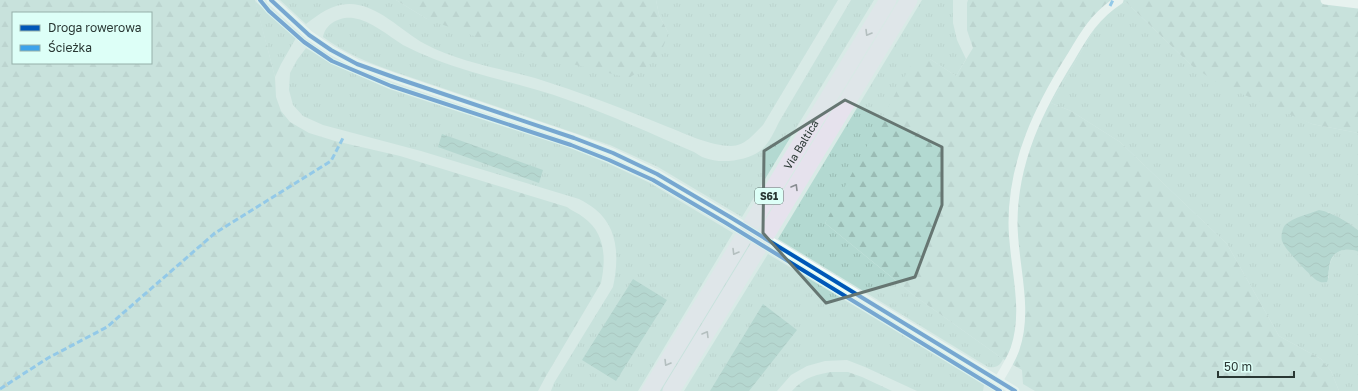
<svg xmlns="http://www.w3.org/2000/svg" width="1358" height="391" font-family="'Golos Text',sans-serif">
	<style>
		.grass { fill: url(#grass-tufts) }
		.forest { fill: url(#forest-firs); fill-rule: evenodd }
		.water { fill: url(#water-waves) }
		.lines { fill: none; stroke-linecap: round; stroke-linejoin: round }
		.minor { stroke: #f9fcfb; stroke-width: 9 }
		.motorway { stroke: #e6e2ed; stroke-width: 17 }
		.quiet { stroke: #3ea3eb; stroke-width: 3; stroke-dasharray: 6 3; stroke-linecap: butt }
		.cycleway-casing { stroke: #ddfff7; stroke-width: 6 }
		.cycleway { stroke: #0057b8; stroke-width: 4 }
		.oneway { stroke: #888c90 }
		.marked { fill: none; stroke: #667672; stroke-width: 3; stroke-linejoin: round }
		.labels { text-anchor: middle; dominant-baseline: central; stroke-width: 3.5; stroke-linejoin: round; paint-order: stroke }
		.shield { fill: #ddfff7; stroke: #5f736e; stroke-width: 1 }
		.shield-label { font-size: 10px; font-weight: bold; fill: #293733 }
		.street-label { font-size: 11px; fill: #293733; stroke: #ddfff7 }
	</style>
	<defs>
		<pattern id="grass-tufts" width="24" height="20" patternUnits="userSpaceOnUse"><rect width="24" height="20" fill="#b3d9d1"/><path d="M3 7l-1-3M5 7V3M7 7l1-3M15 17l-1-3M17 17v-4M19 17l1-3" fill="none" stroke="#9abbb4"/></pattern>
		<pattern id="forest-firs" width="22" height="20" patternUnits="userSpaceOnUse"><rect width="22" height="20" fill="#b3d9d1"/><path d="M5 1l3.5 6h-7zM16 11l3.5 6h-7z" fill="#9abbb4"/></pattern>
		<pattern id="water-waves" width="16" height="10" patternUnits="userSpaceOnUse"><rect width="16" height="10" fill="#8bc1b6"/><path d="M0 5q4-4 8 0t8 0" fill="none" stroke="#729e95"/></pattern>
	</defs>
	<rect width="100%" height="100%" fill="#d8eae6"/>
	<!-- grass -->
	<path class="grass" d="M280,0H396L427,19L668,32L659,15L656,0H838L763,125C754,134 745,146 731,146C711,146 686,134 668,127C624,109 580,92 535,78C498,68 459,62 425,44C401,31 378,4 349,4C332,4 319,14 306,24Z
		M851,0H874L742,217L658,167L610,145L395,72C369,63 345,53 323,37C325,24 340,16 353,18C372,21 387,35 403,45C413,50 424,55 434,59C477,76 524,84 568,100C611,115 652,134 694,152C698,154 701,157 705,158C720,164 747,161 760,151C769,144 774,132 779,122Z
		M922,0H953V23L957,40L966,59L956,76L930,59L825,223L916,297L1003,359C1000,366 996,368 988,367L778,239Z
		M255,1L281,25L296,38L281,64L275,77Z
		M1126,2L1192,66L1312,124L1358,133V230L1342,219L1328,212L1282,232L1283,243L1300,264L1329,278C1328,258 1335,246 1357,251L1358,252V391H1339L1331,371L1321,359L1279,336L1227,244L1120,142L1071,111L1051,103L1095,28L1111,10Z
		M306,48L330,63L389,89L570,148L607,163L650,183L733,233L638,391H551L554,383L613,287C619,259 619,228 595,209C590,205 585,202 579,199L421,151L323,125L303,116L293,105L289,90L290,73L297,60Z
		M748,242L753,245L664,391H657Z
		M768,254L876,319L984,385L983,391H917L865,367L847,360L825,361L807,366L791,375L777,391H684Z"/>
	<!-- forest -->
	<path class="forest" d="M0,0H255L275,77L276,97L281,111L290,122L309,133L335,141L400,156L567,207C572,211 578,213 583,217C606,233 606,259 601,283L546,376L538,391H0ZM13,13H151V63H13Z
		M396,0H656L659,15L668,32C661,60 652,63 629,78L507,48L427,19Z
		M968,0H1358V133L1312,124L1221,85L1192,66L1126,2L1111,10L1095,28L1051,103L1071,111L1120,142L1227,244L1279,336L1321,359L1331,371L1339,391H1035L1023,384L1022,370L1003,359L916,297L825,223L912,63L930,59L956,76L973,48L967,30V3Z
		M831,372H848L862,377L892,391H792C804,378 814,375 831,372Z"/>
	<!-- water -->
	<path class="water" d="M442,134L543,170L539,183L438,147Z
		M1319,210C1334,213 1346,221 1358,230V252L1357,251C1342,247 1330,252 1329,269C1328,274 1329,277 1327,282C1324,282 1321,283 1318,281C1312,278 1285,249 1283,243C1280,238 1282,229 1285,225C1294,217 1309,214 1319,210Z
		M633,279L667,300L616,381L582,360Z
		M763,304L797,330L749,391H710Z"/>
	<g class="lines">
		<!-- minor -->
		<path class="minor" d="M271,0L309,35L331,50L357,64L396,78L574,138L613,153L657,174L751,230
			M1325,0L1358,4
			M762,236L1015,391
			M998,381C1004,371 1011,360 1015,349C1029,308 1013,264 1013,223C1013,161 1039,108 1071,57C1085,33 1095,16 1119,0"/>
		<!-- motorway -->
		<g class="motorway">
			<path id="s1" d="M650,391L888,0"/>
			<path d="M671,391L909,0"/>
		</g>
		<!-- quiet -->
		<path class="quiet" d="M1110,6L1113,0
			M0,389L48,358L107,327L215,233L331,161L343,138"/>
		<defs>
			<path id="cycleway" d="M260,0L269,11L304,42L332,61L391,86L571,145L609,160L653,180L726,223L1000,391
				M271,0L309,35L331,50L357,64L396,78L574,138L613,153L657,174L730,217L1015,391"/>
		</defs>
		<!-- cycleway casing -->
		<use href="#cycleway" class="cycleway-casing"/>
		<!-- cycleway -->
		<use href="#cycleway" class="cycleway"/>
	</g>
	<!-- one-way arrows -->
	<defs><path id="oneway-chevron" d="M-2-3.5L2.5 0L-2 3.5" fill="none" stroke-width="1.6" stroke-linecap="round" stroke-linejoin="round"/></defs>
	<g class="oneway">
		<use href="#oneway-chevron" transform="translate(868 33) rotate(121)"/>
		<use href="#oneway-chevron" transform="translate(795 187) rotate(-59)"/>
		<use href="#oneway-chevron" transform="translate(735 252) rotate(121)"/>
		<use href="#oneway-chevron" transform="translate(706 334) rotate(-59)"/>
		<use href="#oneway-chevron" transform="translate(667 363) rotate(121)"/>
	</g>
	<!-- marked area -->
	<path d="M0 0H1358V391H0ZM845,100L942,147V205L915,277L826,303L763,233L764,151Z" fill="#d8eae6" fill-opacity=".55" fill-rule="evenodd"/>
	<path class="marked" d="M845,100L942,147V205L915,277L826,303L763,233L764,151Z"/>
	<g class="labels">
		<!-- shield labels -->
		<rect class="shield" x="755" y="188" width="28" height="16" rx="3"/>
		<g class="shield-label">
			<text x="769" y="196">S61</text>
		</g>
		<!-- street labels -->
		<g class="street-label">
			<text stroke="none"><textPath href="#s1" startOffset="289">Via Baltica</textPath></text>
		</g>
	</g>
	<!-- legend -->
	<rect x="12" y="12" width="140" height="52" fill="#ddfff7" stroke="#95afa9"/>
	<rect x="20" y="25" width="20" height="6" fill="#0057b8" stroke="#95afa9"/>
	<text x="48" y="32" font-size="12" fill="#293733">Droga rowerowa</text>
	<rect x="20" y="45" width="20" height="6" fill="#3ea3eb" stroke="#95afa9"/>
	<text x="48" y="52" font-size="12" fill="#293733">Ścieżka</text>
	<!-- scale -->
	<path d="M1218 371v6h76v-6" fill="none" stroke="#293733" stroke-width="2"/>
	<text x="1224" y="371" font-size="12" fill="#293733" stroke="#ddfff7" stroke-width="3" paint-order="stroke">50 m</text>
</svg>
